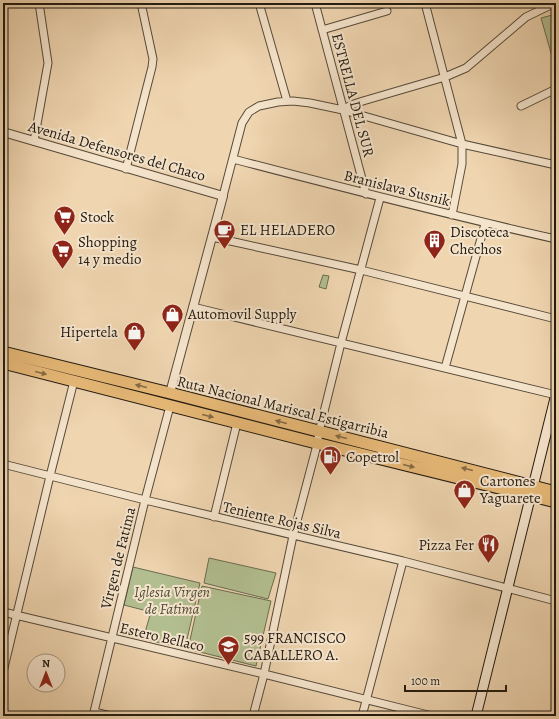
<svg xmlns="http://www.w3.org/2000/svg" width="559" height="719" font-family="Alegreya,serif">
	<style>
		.green { fill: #b2be90; stroke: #6a6c50 }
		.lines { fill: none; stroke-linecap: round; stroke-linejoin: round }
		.minor-casing { stroke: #564a39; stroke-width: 9 }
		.tertiary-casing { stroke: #564a39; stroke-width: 10 }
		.secondary-casing { stroke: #231b11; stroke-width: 11 }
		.trunk-casing { stroke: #231b11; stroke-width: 13 }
		.minor { stroke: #f5e4cc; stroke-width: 7 }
		.tertiary { stroke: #f5e4cc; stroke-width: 8 }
		.secondary { stroke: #f5e4cc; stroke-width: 9 }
		.trunk { stroke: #e8ba78; stroke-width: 11 }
		.oneway { fill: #866a44 }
		.labels { text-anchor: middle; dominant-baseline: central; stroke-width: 4; stroke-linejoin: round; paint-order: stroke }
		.street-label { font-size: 15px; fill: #231b11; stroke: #f5e4cc }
		.poi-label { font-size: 15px; fill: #231b11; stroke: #f5e4cc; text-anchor: start }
		.park-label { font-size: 15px; font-style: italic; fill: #4e4c37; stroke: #f5e4cc }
	</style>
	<rect width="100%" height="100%" fill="#efd5b0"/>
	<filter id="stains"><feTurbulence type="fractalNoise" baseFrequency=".005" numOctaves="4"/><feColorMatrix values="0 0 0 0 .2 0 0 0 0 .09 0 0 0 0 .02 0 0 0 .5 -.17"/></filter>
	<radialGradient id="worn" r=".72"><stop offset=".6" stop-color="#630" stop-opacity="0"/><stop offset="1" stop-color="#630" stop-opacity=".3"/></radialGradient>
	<!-- green -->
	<path class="green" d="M556,14V67H555L541,18Z
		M323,275L329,276L326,289L319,287Z
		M209,558L276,573L268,599L204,583Z
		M133,567L200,583L185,648L143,639L151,612L124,605Z
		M202,586L271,601L256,666L188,649Z"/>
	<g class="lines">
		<defs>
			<path id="minor" d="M259,3L287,101
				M315,3L366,194
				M425,3L462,144V164L452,215
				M322,30L387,11
				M521,106L556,89
				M343,110L351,105L363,101L445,77L466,68L526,17L555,3
				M34,141L48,63L39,3
				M233,159C340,187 448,215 556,239
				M126,169L152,67L153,59L141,3
				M223,196L242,123L249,112L259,106L278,102L293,101L310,103L343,110L462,144L556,165
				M212,237L361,270L556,319
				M193,307L556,395
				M445,368L485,224
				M3,464L145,500L403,561L556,601
				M214,517L237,423
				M3,612L264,674L432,716
				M3,672L50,476L74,381
				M94,712L111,716
				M93,716L145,500L170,406
				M253,716L264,674L293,536L317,445L319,432L341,343L380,198
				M362,716L403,561"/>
			<path id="tertiary" d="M3,132L223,196L170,393"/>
			<path id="secondary" d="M476,716C503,609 529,501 556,394"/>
			<path id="trunk" d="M3,352L170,393L556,492
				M3,363L316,443L556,502"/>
		</defs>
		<!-- minor casing -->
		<use href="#minor" class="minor-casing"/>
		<!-- tertiary casing -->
		<use href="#tertiary" class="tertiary-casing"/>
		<!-- secondary casing -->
		<use href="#secondary" class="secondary-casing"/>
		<!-- trunk casing -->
		<use href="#trunk" class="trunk-casing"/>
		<!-- minor -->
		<use href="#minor" class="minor"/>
		<!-- tertiary -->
		<use href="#tertiary" class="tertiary"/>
		<!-- secondary -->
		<use href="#secondary" class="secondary"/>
		<!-- trunk -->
		<use href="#trunk" class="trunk"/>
	</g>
	<!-- one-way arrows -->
	<defs><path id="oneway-solid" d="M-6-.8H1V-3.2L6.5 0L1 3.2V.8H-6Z"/></defs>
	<g class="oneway">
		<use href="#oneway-solid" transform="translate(41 373) rotate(14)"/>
		<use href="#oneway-solid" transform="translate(141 386) rotate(-166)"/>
		<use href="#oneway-solid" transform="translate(208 416) rotate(14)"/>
		<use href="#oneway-solid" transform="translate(281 422) rotate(-165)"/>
		<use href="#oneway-solid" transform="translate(341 437) rotate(-166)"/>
		<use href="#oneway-solid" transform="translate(409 466) rotate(14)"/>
		<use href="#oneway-solid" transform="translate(467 469) rotate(-166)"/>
	</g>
	<!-- icons -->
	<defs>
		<symbol id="supermarket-pin" viewBox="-11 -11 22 30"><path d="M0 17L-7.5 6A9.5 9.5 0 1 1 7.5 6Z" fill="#8f2418" stroke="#f5e4cc"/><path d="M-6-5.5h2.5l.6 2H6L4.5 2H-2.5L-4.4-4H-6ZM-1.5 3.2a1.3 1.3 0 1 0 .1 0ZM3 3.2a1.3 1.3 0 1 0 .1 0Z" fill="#fff"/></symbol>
		<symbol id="cafe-pin" viewBox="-11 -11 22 30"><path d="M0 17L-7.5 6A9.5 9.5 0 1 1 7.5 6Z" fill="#8f2418" stroke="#f5e4cc"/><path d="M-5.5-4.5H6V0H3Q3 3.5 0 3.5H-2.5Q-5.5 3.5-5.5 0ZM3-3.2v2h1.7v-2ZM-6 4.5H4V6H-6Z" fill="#fff"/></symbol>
		<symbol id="building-pin" viewBox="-11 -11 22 30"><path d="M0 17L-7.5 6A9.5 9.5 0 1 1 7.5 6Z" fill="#8f2418" stroke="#f5e4cc"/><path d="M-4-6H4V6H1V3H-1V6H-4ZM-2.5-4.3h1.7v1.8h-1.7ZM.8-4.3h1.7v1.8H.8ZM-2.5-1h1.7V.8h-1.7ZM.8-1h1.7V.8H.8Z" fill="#fff"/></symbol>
		<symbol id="shop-pin" viewBox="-11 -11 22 30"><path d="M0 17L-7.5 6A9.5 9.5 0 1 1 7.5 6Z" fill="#8f2418" stroke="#f5e4cc"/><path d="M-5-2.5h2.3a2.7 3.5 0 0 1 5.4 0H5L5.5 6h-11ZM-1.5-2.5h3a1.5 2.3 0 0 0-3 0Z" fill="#fff"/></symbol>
		<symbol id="fuel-pin" viewBox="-11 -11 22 30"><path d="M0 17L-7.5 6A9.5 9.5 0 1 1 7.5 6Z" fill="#8f2418" stroke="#f5e4cc"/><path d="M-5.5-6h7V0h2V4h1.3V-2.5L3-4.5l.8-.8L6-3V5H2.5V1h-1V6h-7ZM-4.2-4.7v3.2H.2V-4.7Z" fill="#fff"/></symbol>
		<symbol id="restaurant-pin" viewBox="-11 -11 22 30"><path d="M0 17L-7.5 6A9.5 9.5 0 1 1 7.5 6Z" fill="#8f2418" stroke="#f5e4cc"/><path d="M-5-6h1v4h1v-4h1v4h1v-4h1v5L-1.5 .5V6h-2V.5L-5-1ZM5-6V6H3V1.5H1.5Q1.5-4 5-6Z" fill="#fff"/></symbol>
		<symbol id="school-pin" viewBox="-11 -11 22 30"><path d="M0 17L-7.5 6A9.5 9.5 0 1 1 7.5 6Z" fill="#8f2418" stroke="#f5e4cc"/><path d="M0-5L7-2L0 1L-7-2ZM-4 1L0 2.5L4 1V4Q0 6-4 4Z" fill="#fff"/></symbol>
	</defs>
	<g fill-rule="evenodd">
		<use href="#supermarket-pin" x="52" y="204" width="25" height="34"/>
		<use href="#cafe-pin" x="212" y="218" width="25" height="34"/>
		<use href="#building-pin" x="422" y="228" width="25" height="34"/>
		<use href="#supermarket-pin" x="50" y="238" width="25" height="34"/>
		<use href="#shop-pin" x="160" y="302" width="25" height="34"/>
		<use href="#shop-pin" x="122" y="320" width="25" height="34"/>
		<use href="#fuel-pin" x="318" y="444" width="25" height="34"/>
		<use href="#shop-pin" x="452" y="478" width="25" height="34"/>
		<use href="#restaurant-pin" x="476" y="532" width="25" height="34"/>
		<use href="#school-pin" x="216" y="634" width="25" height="34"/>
	</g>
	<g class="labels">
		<!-- street labels -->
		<g class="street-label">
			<text transform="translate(353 95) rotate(75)">ESTRELLA DEL SUR</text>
			<text transform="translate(117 151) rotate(16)">Avenida Defensores del Chaco</text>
			<text transform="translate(397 188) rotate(14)">Branislava Susnik</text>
			<text transform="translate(283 407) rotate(14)">Ruta Nacional Mariscal Estigarribia</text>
			<text transform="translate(282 520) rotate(13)">Teniente Rojas Silva</text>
			<text transform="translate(118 558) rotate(-76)">Virgen de Fatima</text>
			<text transform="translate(162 637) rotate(13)">Estero Bellaco</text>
		</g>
		<!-- poi labels -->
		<g class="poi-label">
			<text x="80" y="217">Stock</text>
			<text x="240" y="230">EL HELADERO</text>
			<text x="450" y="232">Discoteca<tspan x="450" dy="17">Chechos</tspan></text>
			<text x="78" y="242">Shopping<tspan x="78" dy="17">14 y medio</tspan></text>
			<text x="188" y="314">Automovil Supply</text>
			<text x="118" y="332" text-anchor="end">Hipertela</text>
			<text x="346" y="457">Copetrol</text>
			<text x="480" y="481">Cartones<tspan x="480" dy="17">Yaguarete</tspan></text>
			<text x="474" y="545" text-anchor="end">Pizza Fer</text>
			<text x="244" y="638">599 FRANCISCO<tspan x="244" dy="17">CABALLERO A.</tspan></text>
		</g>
		<!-- park labels -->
		<g class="park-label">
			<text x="172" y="592">Iglesia Virgen<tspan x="172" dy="17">de Fatima</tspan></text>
		</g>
	</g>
	<!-- margin -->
	<rect width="559" height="719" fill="none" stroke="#efd5b0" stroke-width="16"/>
	<rect x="4" y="4" width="551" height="711" fill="none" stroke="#231b11" stroke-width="2"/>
	<rect x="8" y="8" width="543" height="703" fill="none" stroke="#231b11"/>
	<!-- north arrow -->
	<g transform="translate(46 673)"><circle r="19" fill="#f5e4cc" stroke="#a19481"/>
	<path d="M0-3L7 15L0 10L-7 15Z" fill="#8f2418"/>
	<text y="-6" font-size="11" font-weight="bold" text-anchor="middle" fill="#231b11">N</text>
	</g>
	<!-- scale -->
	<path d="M405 685v6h101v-6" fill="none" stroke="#231b11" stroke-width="2"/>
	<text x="411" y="685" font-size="12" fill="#231b11" stroke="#f5e4cc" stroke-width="3" paint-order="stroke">100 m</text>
	<rect width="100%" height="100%" filter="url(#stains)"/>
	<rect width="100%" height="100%" fill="url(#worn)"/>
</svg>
